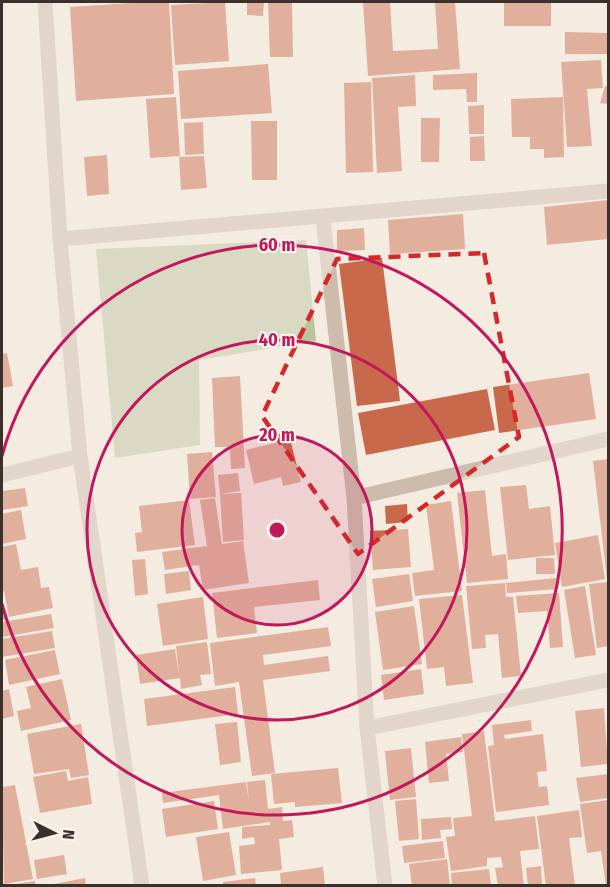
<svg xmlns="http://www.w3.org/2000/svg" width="610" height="887" font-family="'Fira Sans Condensed',sans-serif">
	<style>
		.green { fill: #b8c4a0 }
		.building { fill: #c8694b }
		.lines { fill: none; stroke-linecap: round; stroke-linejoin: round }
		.minor { stroke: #cdbbac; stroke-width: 15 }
		.marked { fill: none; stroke: #d62828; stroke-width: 4.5; stroke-dasharray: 12 8; stroke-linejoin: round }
		.ring { fill: none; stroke: #c2185b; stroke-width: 3 }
		.centre { fill: #c2185b; stroke: #fbf5ee; stroke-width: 3 }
		.ring-label { font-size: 18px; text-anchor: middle; font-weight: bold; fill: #c2185b; stroke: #fbf5ee; stroke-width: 4.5; stroke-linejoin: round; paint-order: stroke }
	</style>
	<rect width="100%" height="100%" fill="#f4ebe1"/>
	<!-- green -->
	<path class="green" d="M306,240L316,341L199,360L200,445L115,458L96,249Z"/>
	<!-- building -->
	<path class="building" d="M145,2H169L174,94L76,101L70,7Z
		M225,2L229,61L175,65L171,5Z
		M247,2H264L263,16L247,15Z
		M268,2H292L293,57H270Z
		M363,2H390L393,51L438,49L435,2H455L460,69L368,76Z
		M504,2H551V26H504Z
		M565,32L608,33V54H565Z
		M601,60L603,88L587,89L592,146L567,147L561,62Z
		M268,64L272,113L181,119L178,71Z
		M477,73V102H467L466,89L433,90V75Z
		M415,75L416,106L398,107L402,171L377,173L372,78Z
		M371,82L373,172L346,173L344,83Z
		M605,86L608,87V104L600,103Z
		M176,97L180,156L150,158L146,99Z
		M563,97L564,157L544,158V149H530V137H512L511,99Z
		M484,105V134H469L468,106Z
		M421,118H440L439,162H421Z
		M251,121H277V180H252Z
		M203,122L204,154L185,155L184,123Z
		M484,136L485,161H470V137Z
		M107,155L109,194L87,196L84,157Z
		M204,156L207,188L181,190L179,157Z
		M608,200V239L547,245L544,207Z
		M463,214L465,249L390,254L388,220Z
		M364,228L365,250L337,251V230Z
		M382,258L400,401L357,406L339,264Z
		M7,353L13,386L2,388V354Z
		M589,373L596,419L499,433L493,387Z
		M240,376L245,468L231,469L230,447H215L212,378Z
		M487,389L495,430L366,455L358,413Z
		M290,439L301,482L283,486L281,477L254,484L246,450Z
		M212,452L216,497L190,499L187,454Z
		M608,459V579H607L593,461Z
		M238,473L240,491L220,494L218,475Z
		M526,485L529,509L550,506L555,555L508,560L500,487Z
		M25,488L28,506L2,510V491Z
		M485,490L492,556L506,554L508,579L467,583L457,493Z
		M241,493L244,540L223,542L220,494Z
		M215,498L222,544L243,541L249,583L203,590L199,565L165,570L162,552L207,546L200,500Z
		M189,500L195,545L137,552L135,533L142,532L139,506Z
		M451,501L462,591L415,596L412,573L434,570L426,505Z
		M407,504L408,522L386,524L385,506Z
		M21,510L26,539L2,544V514Z
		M408,529L411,567L373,570L370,531Z
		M598,535L605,579L562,587L555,543Z
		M16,544L21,570L38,567L41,588L49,587L53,608L9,617L4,591H2V547Z
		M536,558H554L555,574H536Z
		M145,559L148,594L135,596L132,560Z
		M189,571L191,590L166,594L164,574Z
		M409,574L413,601L376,607L372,579Z
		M556,578L557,589L507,593L506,583Z
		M318,580L320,600L254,607L257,633L217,638L212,593Z
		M608,582V646L597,648L589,584Z
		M505,583L506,597H513L521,676L502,678L498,634L485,635L486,648L472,649L466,586Z
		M585,586L596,655L575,658L564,590Z
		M559,593L563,647L550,648L547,611L518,613L516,596Z
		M462,595L473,683L446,686L444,667L427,669L419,599Z
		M203,597L208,639L163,646L157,604Z
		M2,601L6,619L2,620Z
		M414,606L422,664L383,670L375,612Z
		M51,614L54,628L2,637V622Z
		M328,627L331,646L263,655L264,665L328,656L330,671L263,680L275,773L252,776L239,682L215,686L210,643Z
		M52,631L55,648L2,657V639Z
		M207,642L211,674L200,675L202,685L181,689L180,678L140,684L136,655L175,649L179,675L176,646Z
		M55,650L60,674L9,685L5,660Z
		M421,669L424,694L384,700L381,675Z
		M62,679L71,720L21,731L17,711L31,708L26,687Z
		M235,687L238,714L147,726L144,699Z
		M9,689L14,716L2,719V691Z
		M604,708L608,764L581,767L575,711Z
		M531,720L532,731L504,735L505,739L543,734L547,771L537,772L539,787L547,786L549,805L496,812L488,746L494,745L492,725Z
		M237,722L241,762L220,765L215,724Z
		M81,724L89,775L71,778L69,769L34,774L27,734Z
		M484,731L495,821L535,816L539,849L520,851L524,886H498L495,868L503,867L501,857L487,858V866L451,871L446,837L455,836L453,818L472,816L462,734Z
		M461,737L463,752L446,754L449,781L429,783L425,742Z
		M411,748L416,797L390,800L385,751Z
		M338,768L342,803L295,807V802L274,804L271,774Z
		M66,771L68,781L88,777L92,804L40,813L33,777Z
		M608,774V798L580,802L576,778Z
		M265,780L268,809L282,807L283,821L292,820L294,837L279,839L282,870L241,874L239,846L255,844L254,837L242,839V827L270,825V822L223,829L219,795L163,803L162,793L246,782L249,802L247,782Z
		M15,785L33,879L4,884L2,787Z
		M416,799L419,839L399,841L395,801Z
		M608,800V886H606L601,851L587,853L580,804Z
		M214,801L218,829L166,837L162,809Z
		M579,810L582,837L569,838L575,886H546L537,816Z
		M451,817L452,829L440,830L441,838L422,840L421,819Z
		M229,832L236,875L203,881L196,837Z
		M443,841L445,858L404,863L402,846Z
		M64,855L67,874L37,879L34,860Z
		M447,859L450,886H412L409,864Z
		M541,866L542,886H528L526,868Z
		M323,867L325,886H281L280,873Z
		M489,869L491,886H452L451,873Z
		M85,878L86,886H54V884Z
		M255,878L256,886H223V882Z
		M35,881L36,886H16V884Z"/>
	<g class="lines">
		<!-- minor -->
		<path class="minor" d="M45,2L60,239L80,456L142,886
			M323,218L354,498
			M60,239L608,191
			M2,475L80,456
			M367,728L608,680
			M385,886L367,728L354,498L608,439"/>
	</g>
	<!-- marked area -->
	<path d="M0 0H610V887H0ZM484,253L519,437L358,554L262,416L337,259Z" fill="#f4ebe1" fill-opacity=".55" fill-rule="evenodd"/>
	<path class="marked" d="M484,253L519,437L358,554L262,416L337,259Z"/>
	<!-- distance rings -->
	<circle cx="277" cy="530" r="95" fill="#c2185b" fill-opacity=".12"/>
	<g class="ring">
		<circle cx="277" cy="530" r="95"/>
		<circle cx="277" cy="530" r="190"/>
		<path d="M2 456A285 285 0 1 1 2 604"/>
	</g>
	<circle cx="277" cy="530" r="9" class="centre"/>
	<g class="ring-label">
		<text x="277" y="251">60 m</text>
		<text x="277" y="346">40 m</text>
		<text x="277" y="441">20 m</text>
	</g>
	<!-- border -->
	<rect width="610" height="887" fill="none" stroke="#3b302b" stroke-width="6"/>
	<!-- north arrow -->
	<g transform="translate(54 833) rotate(96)" stroke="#fbf5ee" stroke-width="4.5" paint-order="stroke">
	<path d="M0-4.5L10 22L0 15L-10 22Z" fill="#3b302b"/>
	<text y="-9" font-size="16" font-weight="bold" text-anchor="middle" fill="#3b302b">N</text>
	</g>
</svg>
